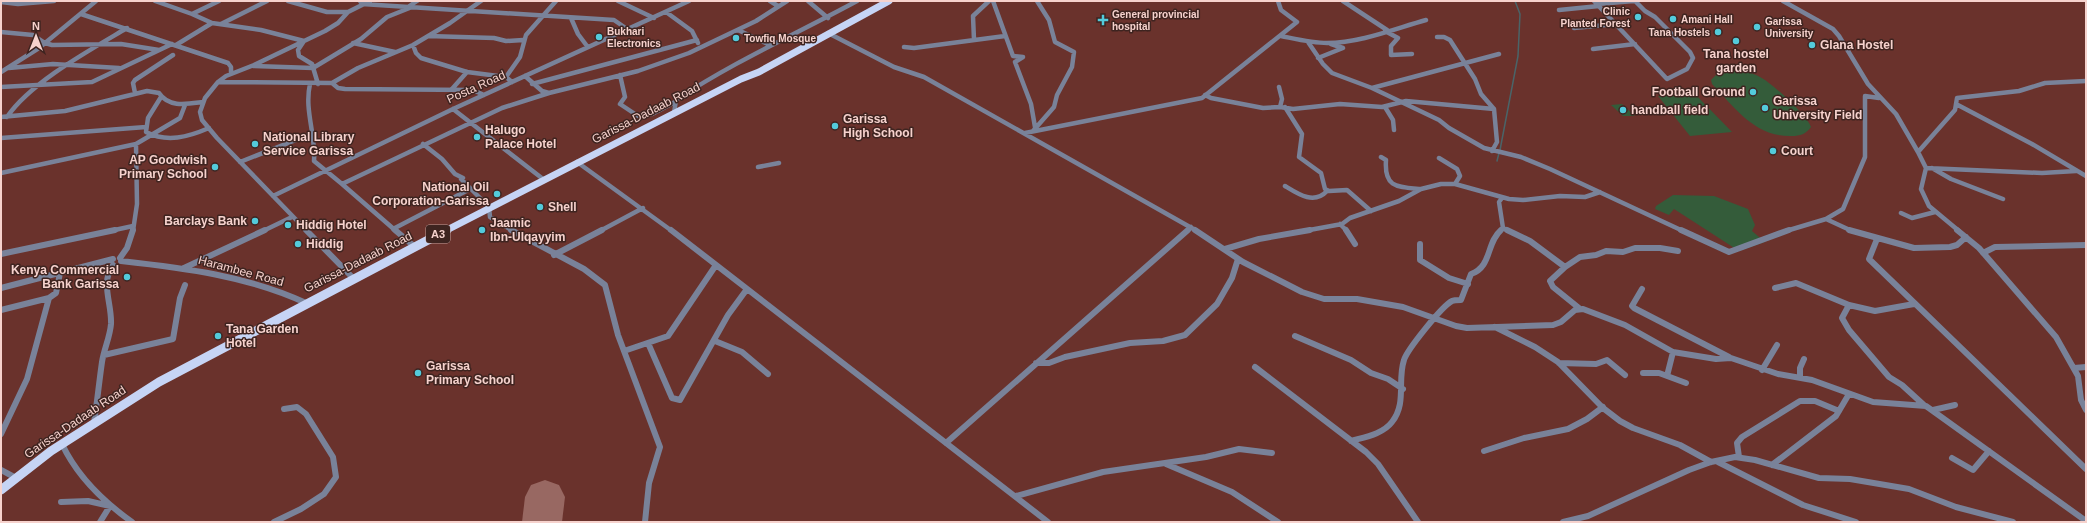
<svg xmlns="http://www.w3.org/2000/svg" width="2087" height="523" font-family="Helvetica,sans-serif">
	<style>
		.green { fill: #345c3a }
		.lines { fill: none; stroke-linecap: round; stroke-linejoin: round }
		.stream { stroke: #4a6468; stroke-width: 1.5 }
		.runway { fill: #986862; fill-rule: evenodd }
		.minor-far1 { stroke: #798299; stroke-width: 4.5 }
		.minor { stroke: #798299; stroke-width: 6 }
		.highway-far1 { stroke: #c6d4f5; stroke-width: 7 }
		.highway { stroke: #c6d4f5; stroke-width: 9 }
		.poi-dot { fill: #53cbdb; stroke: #3e2420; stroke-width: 1.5 }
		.labels { text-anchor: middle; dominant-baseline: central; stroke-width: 3; stroke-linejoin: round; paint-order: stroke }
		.far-poi-label { font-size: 10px; font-weight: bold; fill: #f6d2cd; stroke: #3e2420; text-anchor: start }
		.shield { fill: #3e2420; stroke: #bf9e99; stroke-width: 1 }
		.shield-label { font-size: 11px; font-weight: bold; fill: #f6d2cd }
		.poi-label { font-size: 12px; font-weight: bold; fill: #f6d2cd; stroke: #3e2420; text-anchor: start }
		.street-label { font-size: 12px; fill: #f6d2cd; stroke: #3e2420 }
	</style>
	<rect width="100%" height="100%" fill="#6a322c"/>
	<!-- green -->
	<path class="green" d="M1726,70C1738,70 1750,71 1760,77C1772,83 1808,116 1811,127C1806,134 1800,136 1792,136C1755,137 1736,109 1712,84L1711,80L1719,72Z
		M1694,93L1732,132L1690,136L1658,96Z
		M1622,104L1635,116H1623L1611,105Z
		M1673,195L1714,196L1748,209L1755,225L1752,231L1765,242L1739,251L1674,209L1669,215L1655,209L1656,206Z"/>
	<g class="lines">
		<!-- stream -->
		<path class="stream" d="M1500,150L1518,56L1520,14L1515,1
			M1497,161L1499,153"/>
		<!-- runway -->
		<path class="runway" d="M545,480L559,485L565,497L562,522H522L525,497L531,485Z"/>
		<!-- minor-far1 -->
		<path class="minor-far1" d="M155,1L192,14L219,1
			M288,1L327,12H348
			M360,1L362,4L614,20L627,29
			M618,1L654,18
			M770,1L778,6
			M808,1L828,18
			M993,1L1013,56L1023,57L1015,62L1031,104L1035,127
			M1343,1L1387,30
			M1594,1L1667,79L1687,69L1693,58L1690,52L1655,17L1645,11L1635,1
			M1783,1L1833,29L1839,36L1868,84L1896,114L1918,152L1926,168L1921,189L1929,206L1959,231
			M1,2L18,4L54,1
			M1597,4L1634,1
			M408,7L417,1
			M1559,10L1599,6
			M666,12L692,31L698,43
			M81,14L228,63L231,67V73
			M192,14L212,23L261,30L304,41L298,50L299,56L312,64L318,84
			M571,18L578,34L587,46
			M221,24L267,1
			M1574,28L1616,24
			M738,30L770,45
			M1385,31L1398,38L1391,46V55L1412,54
			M1,32L33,35L45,43L52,45L121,44L159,50
			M828,33L894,67L924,77L1197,231
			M428,36L494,38L506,41L523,40
			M1281,36C1296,39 1312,43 1327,43C1360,43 1394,29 1426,20
			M1437,37H1444L1450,40L1475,79L1481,94L1494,109L1497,142L1492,151
			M974,40L973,16L989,1
			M1308,42L1323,64L1332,73L1372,88L1439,120L1449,128L1484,148L1521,157L1550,169L1683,231
			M353,43L395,52
			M176,45L212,23
			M413,45L416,53L421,58L467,72L506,77L512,82
			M904,47L914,48L1005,36
			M1593,49L1635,44
			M1318,58L1343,48L1331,44
			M253,66L313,68L361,39L387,17L412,7
			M9,68L53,64L119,68
			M1,72L39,48L96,1
			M620,75L625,97L620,104L638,116L652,114L675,102
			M525,76L542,91L549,93
			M506,77L520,57L526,35L556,1
			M218,82L332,83L358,68L413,45L450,23L481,1
			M332,83L338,88L345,89L473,90L484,95
			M310,84C304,110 316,135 314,161L342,184
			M532,84L697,40
			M1,87L92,82L172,44
			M1279,87L1282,99L1280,107
			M1372,88L1499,54
			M452,89L467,72
			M135,93L133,83L135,80L173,55
			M1205,95L1211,98L1263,108L1280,107L1293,109L1340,104L1382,107L1406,101L1494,109
			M161,97L148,118L146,132C167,143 188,137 209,128
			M1956,104L2032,144L2086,176
			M1285,107L1302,134L1299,157L1321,173L1325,189L1329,191L1347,190L1371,211
			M1385,107L1393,120L1394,130
			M453,109L543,179
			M674,113L676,100C733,62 796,34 857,1
			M1,117L65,111L147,91L159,93C169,108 187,104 203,102
			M7,117C31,82 90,50 127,28
			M1033,131L1054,107L1057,95L1072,67L1074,52L1055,42L1049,20L1037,1
			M1025,133L1202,98L1297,22L1281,10L1278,1
			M1,138L146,127
			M423,144L442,159L455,174L463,178L461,179L489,207L490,217L513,231
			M1918,152L1955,110L1957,98L2019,91L2045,83L2086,81
			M1381,157L1386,160C1384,188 1397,187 1421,189
			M1439,158L1457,169L1460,176L1455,184
			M240,162L311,134
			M577,162L672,231
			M758,167L779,163
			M1926,168L2042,173L2076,171
			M1932,168L1951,179L2003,199
			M1,173L136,144L180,118L185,105
			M1285,186C1298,194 1314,205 1327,191
			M273,196L453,109L689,1
			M1502,198L1499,202L1503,228L1509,231
			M1901,213L1912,218L1935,212
			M1826,219L1843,209L1865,157V96L1879,98
			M1340,224L1347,231
			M393,229L470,189
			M110,231L133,226
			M133,231L137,204L136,144
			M263,231L292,217
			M307,231L217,138L202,120L200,112L205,98L218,82L226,76L254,65L325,31L338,23L348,12L370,1
			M396,231L342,184L502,108L549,93L638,71L689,53L756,21L787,1
			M600,231L643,208
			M1187,231L1191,227
			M1304,231L1342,224L1350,218L1399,201L1421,189L1441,184H1455L1509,199L1523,200L1560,196L1585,197L1600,192
			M1500,231L1503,228
			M1786,231L1826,219L1852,231"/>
		<!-- minor -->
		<path class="minor" d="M306,230L354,279
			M395,230L415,247
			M511,230L584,269L605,285L618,335L660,447L649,483L645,522
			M671,230L1048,522
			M1195,230L1243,262L1302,292L1324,299H1357L1403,307L1456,326L1467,328L1553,325L1561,322L1575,310L1583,309L1625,325L1673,352L1716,359L1731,358L1778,374L1812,380L1873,402L1926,406L2086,521
			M1346,230L1355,244
			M1507,230L1530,241L1565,267
			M1681,230L1729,252L1789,230
			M1849,230L1914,248L1950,247L1957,245L1966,237
			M1957,230L1979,248L2056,337L2078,376L2081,400L2086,410
			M1877,239L1869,259L2086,469
			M1420,244V260L1449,278L1468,284
			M1225,249L1259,239L1310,230
			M1983,253L1995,247L2086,245
			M1,254L115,230
			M554,255L602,230
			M120,258L127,248L133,230
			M121,261C184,268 248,276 306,303
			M184,268L265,230
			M1,288L113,259
			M1775,288L1796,283L1849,305L1875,311L1914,304
			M1642,289L1632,306L1634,308L1729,357
			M1849,305L1842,318L1849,330L1889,377L1902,385L1925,406
			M1579,308L1553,287L1550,281L1565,267L1580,257L1596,255L1606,251L1623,252L1635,248H1660L1678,251
			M1,310L49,298
			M1495,327L1535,347L1558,362L1603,408L1620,421L1633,428L1680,445L1711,462
			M1295,336L1351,360L1371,373L1388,379L1403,389
			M715,341L742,352L768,374
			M648,343L672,398L680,400L728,315L747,289
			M624,351L668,336L716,265
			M104,355L173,339L180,298L185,285
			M1036,363H1049L1065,357L1130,343L1163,341L1185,335L1217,304L1232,278L1238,259
			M1559,363L1596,364L1607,360L1625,375
			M1255,367L1366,452L1378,464L1418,522
			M2074,368L2086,367
			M1762,370L1777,345
			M1643,373H1659L1686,383
			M1667,376L1673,352
			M1800,377V368L1804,359
			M1933,410L1955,405
			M94,423C97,403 99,383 102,362C104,349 110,337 111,324C112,303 100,283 113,265
			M1,434L27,379L49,298L56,293L60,273
			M1351,441C1365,437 1383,434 1392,422C1407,403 1397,381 1404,360C1407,350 1442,306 1452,301C1454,300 1458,300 1461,300L1471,274C1492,267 1486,243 1501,230
			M946,443L1188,230
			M62,444C77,476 104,502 132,522
			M1484,451L1524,438L1568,429L1587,419L1603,407
			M1739,457L1737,443L1742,437L1800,401H1815L1839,411
			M1952,458L1973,470L1989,451
			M1718,462L1803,505L1856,522
			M1166,464L1232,492L1278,522
			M1772,465L1836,416L1849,394
			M1,470L16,478
			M1016,496L1103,472L1206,457L1239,449L1272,453
			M61,502L88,501L110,506L100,522
			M274,522L301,509L324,494L336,477L333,457L306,414L297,407L284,409
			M1563,522L1588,516L1689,470L1711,462L1735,457L1755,460L1819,478L1850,479L1909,489L1956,507L2013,522"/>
		<!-- highway-far1 -->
		<path class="highway-far1" d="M445,231L741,79L759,72L889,1"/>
		<!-- highway -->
		<path class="highway" d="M1,490L51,451L159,382L447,230"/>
	</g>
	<!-- markers -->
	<g class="poi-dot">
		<circle cx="1638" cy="17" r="4"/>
		<circle cx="1673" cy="19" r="4"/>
		<path d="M1101 14h4v4h4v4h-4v4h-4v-4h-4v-4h4z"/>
		<circle cx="1757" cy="27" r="4"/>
		<circle cx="1718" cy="32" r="4"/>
		<circle cx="599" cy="37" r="4"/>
		<circle cx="736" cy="38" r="4"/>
		<circle cx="1736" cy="41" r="4"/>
		<circle cx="1812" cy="45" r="4"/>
		<circle cx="1753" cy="92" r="4"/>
		<circle cx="1765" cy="108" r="4"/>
		<circle cx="1623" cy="110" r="4"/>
		<circle cx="835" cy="126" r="4"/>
		<circle cx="477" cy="137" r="4"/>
		<circle cx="255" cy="144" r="4"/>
		<circle cx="1773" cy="151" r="4"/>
		<circle cx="215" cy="167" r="4"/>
		<circle cx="497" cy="194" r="4"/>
		<circle cx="540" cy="207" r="4"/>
		<circle cx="255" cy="221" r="4"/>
		<circle cx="288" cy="225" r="4"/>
		<circle cx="482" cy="230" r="4"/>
		<circle cx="298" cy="244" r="4"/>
		<circle cx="127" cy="277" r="4"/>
		<circle cx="218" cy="336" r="4"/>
		<circle cx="418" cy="373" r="4"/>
	</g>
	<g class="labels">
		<!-- far-poi labels -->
		<g class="far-poi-label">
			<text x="1630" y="11" text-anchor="end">Clinic<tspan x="1630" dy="12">Planted Forest</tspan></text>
			<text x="1112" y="14">General provincial<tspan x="1112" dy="12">hospital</tspan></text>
			<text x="1681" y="19">Amani Hall</text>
			<text x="1765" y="21">Garissa<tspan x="1765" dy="12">University</tspan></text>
			<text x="607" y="31">Bukhari<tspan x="607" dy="12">Electronics</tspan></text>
			<text x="1710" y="32" text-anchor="end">Tana Hostels</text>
			<text x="744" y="38">Towfiq Mosque</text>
		</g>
		<!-- shield labels -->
		<rect class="shield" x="426" y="225" width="24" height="18" rx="3"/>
		<g class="shield-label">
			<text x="438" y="234">A3</text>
		</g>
		<!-- poi labels -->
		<g class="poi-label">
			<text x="1820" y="45">Glana Hostel</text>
			<text x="1736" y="54" text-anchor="middle">Tana hostel<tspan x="1736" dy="14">garden</tspan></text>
			<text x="1745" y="92" text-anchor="end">Football Ground</text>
			<text x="1773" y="101">Garissa<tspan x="1773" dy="14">University Field</tspan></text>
			<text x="1631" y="110">handball field</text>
			<text x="843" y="119">Garissa<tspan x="843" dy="14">High School</tspan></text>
			<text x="485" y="130">Halugo<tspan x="485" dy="14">Palace Hotel</tspan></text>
			<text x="263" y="137">National Library<tspan x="263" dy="14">Service Garissa</tspan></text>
			<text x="1781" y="151">Court</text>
			<text x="207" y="160" text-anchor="end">AP Goodwish<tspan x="207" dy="14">Primary School</tspan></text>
			<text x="489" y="187" text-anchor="end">National Oil<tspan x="489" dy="14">Corporation-Garissa</tspan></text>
			<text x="548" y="207">Shell</text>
			<text x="247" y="221" text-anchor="end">Barclays Bank</text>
			<text x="490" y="223">Jaamic<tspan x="490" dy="14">Ibn-Ulqayyim</tspan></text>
			<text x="296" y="225">Hiddig Hotel</text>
			<text x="306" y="244">Hiddig</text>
			<text x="119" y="270" text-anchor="end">Kenya Commercial<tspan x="119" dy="14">Bank Garissa</tspan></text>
			<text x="226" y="329">Tana Garden<tspan x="226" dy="14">Hotel</tspan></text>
			<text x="426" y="366">Garissa<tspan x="426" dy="14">Primary School</tspan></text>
		</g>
		<!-- street labels -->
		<g class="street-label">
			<text transform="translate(476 87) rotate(-24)">Posta Road</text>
			<text transform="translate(646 113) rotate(-27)">Garissa-Dadaab Road</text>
			<text transform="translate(358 262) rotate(-27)">Garissa-Dadaab Road</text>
			<text transform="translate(241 271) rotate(15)">Harambee Road</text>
			<text transform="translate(75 422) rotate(-34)">Garissa-Dadaab Road</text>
		</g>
	</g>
	<!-- border -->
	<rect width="2087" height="523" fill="none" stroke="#f6d2cd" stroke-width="4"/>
	<!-- north arrow -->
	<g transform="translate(36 36)" stroke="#3e2420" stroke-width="3" paint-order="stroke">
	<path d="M0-3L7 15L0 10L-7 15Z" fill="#f6d2cd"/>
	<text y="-6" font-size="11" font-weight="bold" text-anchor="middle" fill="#f6d2cd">N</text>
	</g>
</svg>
